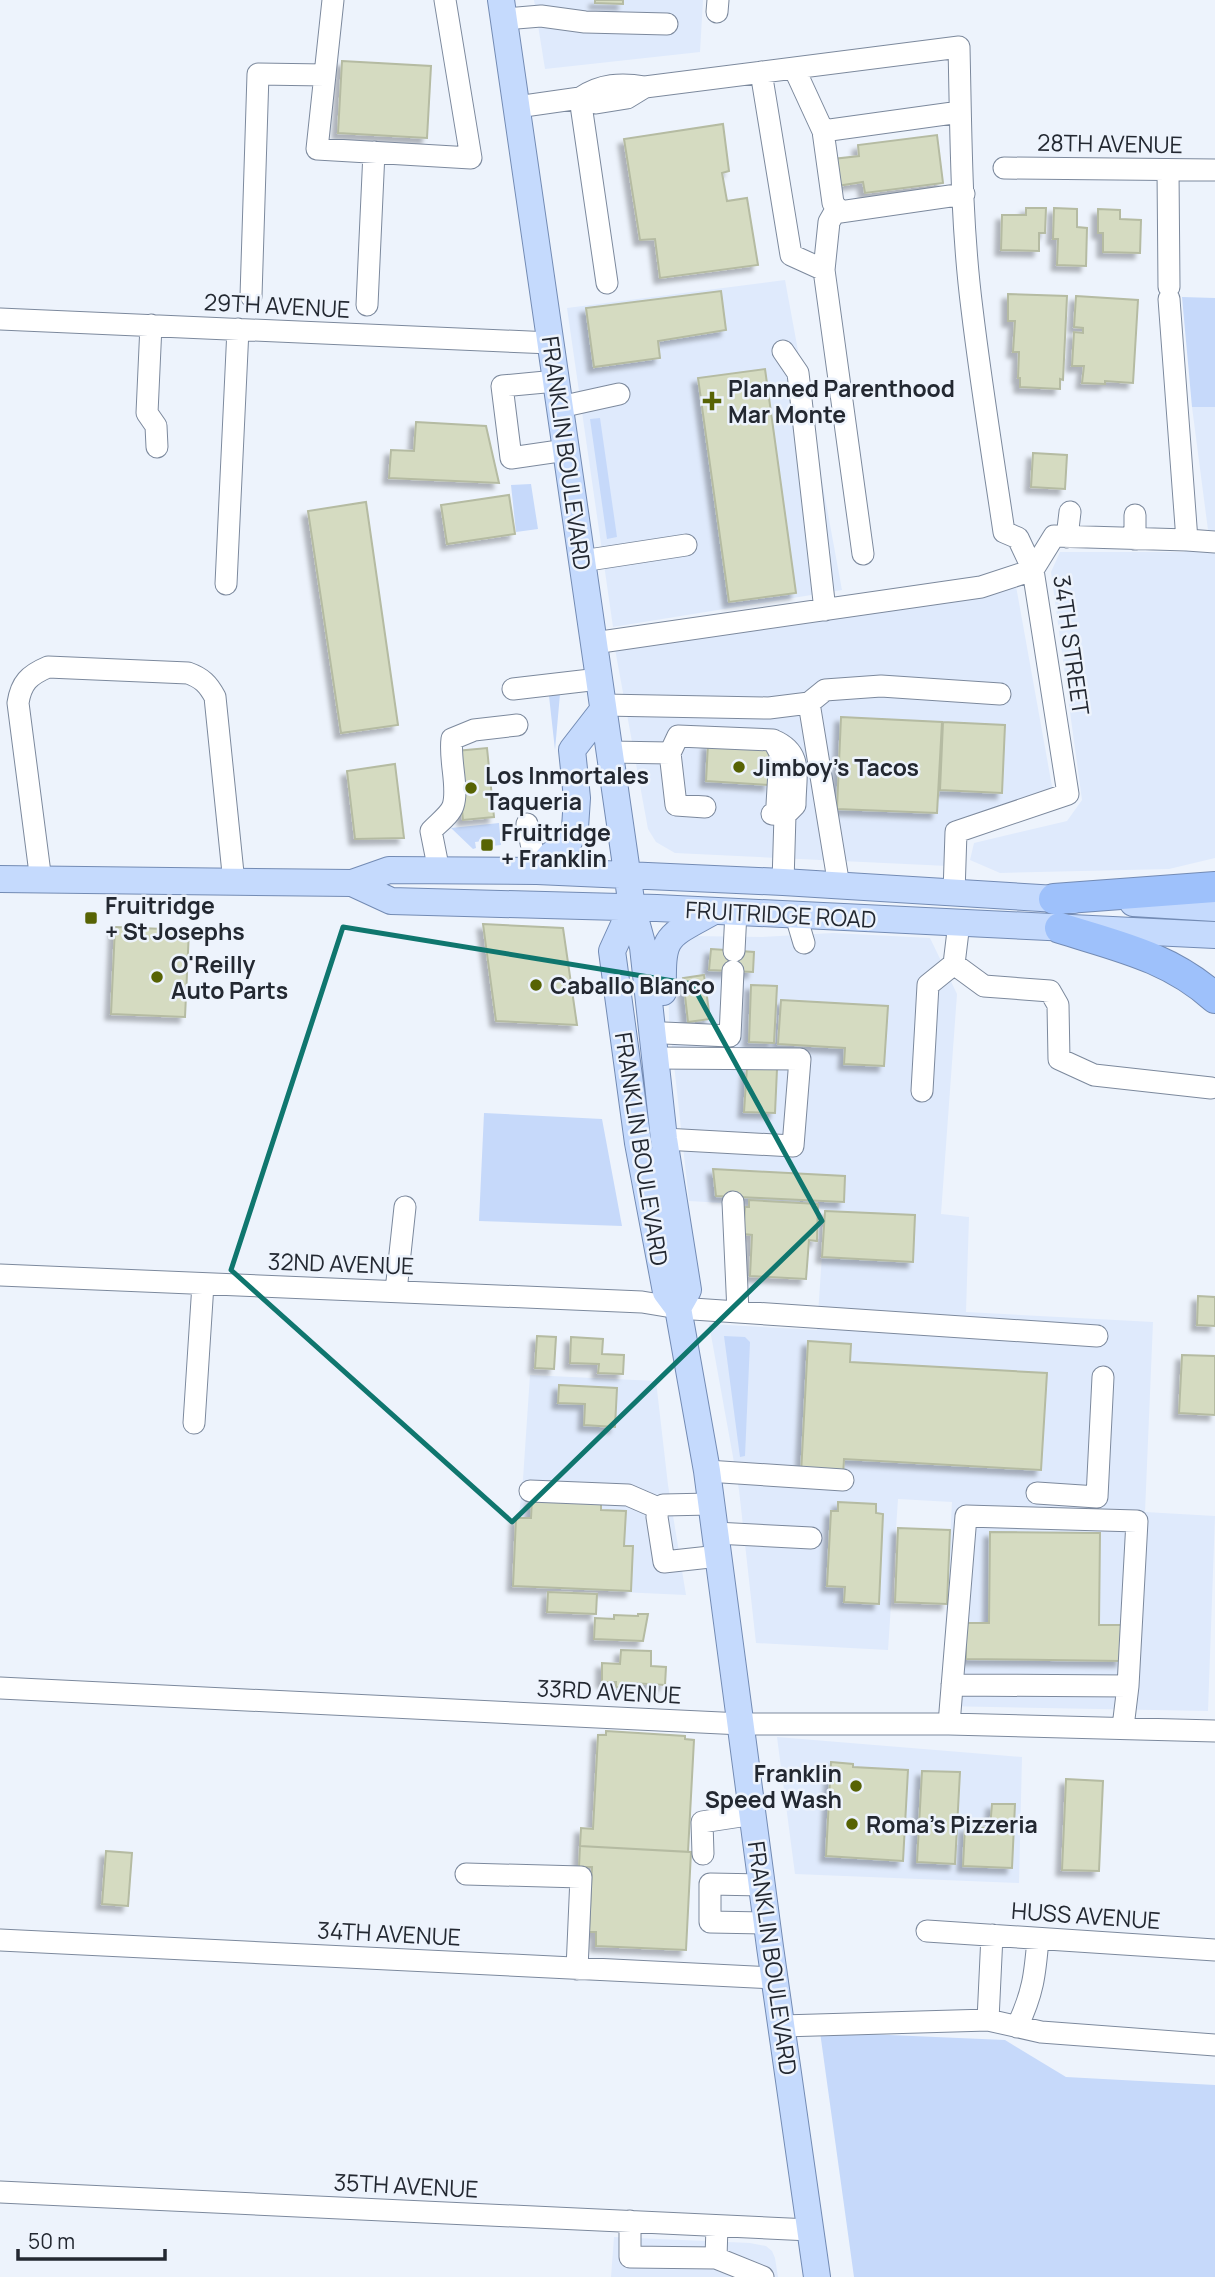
<svg xmlns="http://www.w3.org/2000/svg" width="1215" height="2277" font-family="Manrope,sans-serif">
	<style>
		.built { fill: #dfeafc }
		.green { fill: #c6d9fa }
		.building { fill: #d5dbc1; stroke: #b5bba2; stroke-width: 2; filter: url(#shadow) }
		.lines { fill: none; stroke-linecap: round; stroke-linejoin: round }
		.minor-casing { stroke: #7c899d; stroke-width: 23 }
		.major-casing { stroke: #738bb4; stroke-width: 28 }
		.highway-casing { stroke: #738bb4; stroke-width: 32 }
		.minor { stroke: #fff; stroke-width: 21 }
		.major { stroke: #c5dafd; stroke-width: 26 }
		.highway { stroke: #9ec1fb; stroke-width: 30 }
		.marked { fill: none; stroke: #0f766e; stroke-width: 5; stroke-linejoin: round }
		.poi-dot { fill: #576304; stroke: #edf3fc; stroke-width: 2.5 }
		.labels { text-anchor: middle; dominant-baseline: central; stroke-width: 5; stroke-linejoin: round; paint-order: stroke }
		.street-label { font-size: 23px; fill: #232831; stroke: #edf3fc }
		.poi-label { font-size: 23px; font-weight: bold; fill: #232831; stroke: #edf3fc; text-anchor: start }
	</style>
	<defs>
		<filter id="shadow"><feDropShadow dx="-5.5" dy="5.5" stdDeviation="2" flood-color="#0004"/></filter>
	</defs>
	<rect width="100%" height="100%" fill="#edf3fc"/>
	<!-- built -->
	<path class="built" d="M534,0H703L700,52L545,69Z
		M785,280L842,590L613,627L567,308Z
		M1192,407H1215V858L1169,869L1000,873L970,860L974,843L1067,821L1082,800L1051,572L1060,552H1184L1208,530Z
		M1016,586L1053,792L953,826L948,866L675,853L656,842L648,829L615,649Z
		M833,933L930,938L957,994L941,1214L969,1217L966,1312L1153,1322L1145,1512L1215,1516L1208,1711L941,1706L952,1502L898,1499L888,1650L756,1643L739,1490L709,1324L817,1330L825,1209L689,1201L669,1019L668,961L690,936L762,937Z
		M530,1375L656,1381L668,1485L686,1595L511,1587L523,1479Z
		M777,1737L1022,1757L1019,1883L795,1874Z
		M614,2237L750,2243L766,2246L772,2251L775,2258L778,2277H611Z"/>
	<!-- green -->
	<path class="green" d="M1182,297L1215,298V407H1192Z
		M600,418L617,537L607,539L590,419Z
		M531,484L538,529L516,532L511,485Z
		M560,694L555,750L549,696Z
		M499,823L501,845L492,846L491,840L475,842L476,848L473,849L451,828Z
		M484,1113L602,1119L622,1226L479,1221Z
		M724,1336L745,1337L750,1342L745,1456L740,1457Z
		M820,2032L1005,2040L1066,2077L1215,2085V2277H854Z"/>
	<!-- building -->
	<path class="building" d="M595,0H623V4L595,3Z
		M342,61L431,66L427,138L338,133Z
		M723,124L729,171L722,173L727,201L747,198L758,265L660,278L655,239L640,240L624,139Z
		M937,135L943,183L865,193L863,182L837,186L833,159L859,156L858,145Z
		M1026,208H1046L1045,233H1039V251L1001,250L1002,215H1026Z
		M1054,208L1077,209V227L1087,228L1086,266L1057,265L1058,239H1053Z
		M1098,209L1120,210V219L1141,220L1140,253L1103,252V233H1098Z
		M721,291L726,330L658,341L660,358L594,367L586,308Z
		M1008,294L1067,296L1063,380L1060,379V389L1020,387V378H1018L1019,352H1013L1015,321H1008Z
		M1076,296L1138,300L1133,383L1105,381V384L1082,383L1084,366H1072L1074,332L1083,333V328L1074,327Z
		M765,369L796,593L729,602L698,378Z
		M416,422L486,426L499,483L389,478L391,450L414,451Z
		M1033,453L1067,455L1065,489L1031,487Z
		M509,495L515,534L447,544L441,505Z
		M366,502L398,725L341,733L308,511Z
		M841,717L942,722L937,813L837,809Z
		M943,722L1005,725L1002,793L940,790Z
		M708,744L771,747L769,785L706,781Z
		M487,748L494,817L463,820L456,751Z
		M395,764L404,838L355,839L347,771Z
		M483,924L563,928L577,1025L496,1021Z
		M115,927L189,930L185,1017L111,1014Z
		M711,949L754,952L753,972L709,970Z
		M704,975L710,1019L688,1022L683,978Z
		M751,985L777,986L774,1043L749,1042Z
		M781,1000L888,1006L884,1066L844,1064L845,1048L778,1044Z
		M747,1067L777,1069L775,1113L744,1112Z
		M713,1169L845,1176L844,1202L716,1196Z
		M749,1200L818,1204L817,1241L809,1240L806,1279L750,1276L752,1235L743,1234L745,1207H749Z
		M825,1211L915,1215L913,1262L822,1257Z
		M1198,1296L1215,1297V1326L1197,1325Z
		M537,1336L556,1337L554,1369L535,1368Z
		M571,1337L603,1339L602,1354L624,1355L623,1374L598,1373L599,1364L570,1363Z
		M808,1341L851,1344L850,1362L1047,1373L1041,1470L844,1459L843,1477L801,1474Z
		M1182,1355L1215,1356V1415L1179,1413Z
		M559,1385L617,1388L615,1427L584,1425L585,1404L558,1403Z
		M532,1498L601,1501V1510L626,1511L624,1546H633L631,1591L513,1586L516,1518H531Z
		M838,1502L876,1504V1513L883,1514L879,1604L844,1602L845,1587L827,1586L831,1511H838Z
		M898,1528L950,1530L947,1604L895,1602Z
		M990,1532L1100,1533L1099,1625H1122L1121,1661L966,1659V1623H989Z
		M548,1592L597,1594L596,1614L547,1612Z
		M638,1614H648L643,1641L594,1639L595,1618L614,1619V1615L638,1616Z
		M621,1650L651,1651V1666L666,1667L665,1685L632,1683V1688L616,1687V1682H602V1663L620,1664Z
		M606,1731L685,1736V1739L694,1740L688,1852L580,1846L581,1828L593,1829L598,1735H606Z
		M831,1762L853,1764V1767L908,1770L903,1861L826,1856Z
		M922,1771L960,1772L955,1864L917,1862Z
		M1066,1779L1103,1781L1099,1871L1062,1870Z
		M992,1804H1015L1012,1868L963,1866L965,1827L990,1828Z
		M580,1846L691,1852L686,1950L596,1946V1932H589L592,1867H579Z
		M106,1851L132,1853L128,1906L102,1904Z"/>
	<g class="lines">
		<defs>
			<path id="minor" d="M333,0L317,149L471,158L445,0
				M717,12L718,0
				M504,19L541,16L585,22L667,24
				M794,68L823,131L960,112
				M761,72L791,255L824,270L863,554
				M580,98C601,84 621,83 645,87L959,47C961,134 961,223 972,309C981,384 993,458 1004,532L1018,538L1033,570L981,587L594,643
				M580,98L607,283
				M517,107L580,98L596,103L627,98L645,87
				M823,131L833,203L840,212L964,194
				M1004,168L1215,170
				M1168,170L1169,287
				M824,270L829,222L837,208
				M251,296L258,74L325,75
				M367,305L374,152
				M0,319L551,343
				M151,325L147,413L156,426L157,447
				M783,351L798,373L825,610
				M556,381L502,386L511,458L566,450
				M560,407L619,394
				M1067,537L1070,512
				M1135,539V515
				M1187,540L1215,542
				M582,561L686,545
				M226,584L238,329
				M513,689L599,679
				M809,703L839,886
				M603,705L769,708L809,703L825,690L881,686L1000,694
				M609,752L670,753L676,805L705,807
				M670,753L678,736L773,740C804,753 795,775 795,805L785,815L777,805L780,753L773,740
				M772,814L785,815L783,882
				M527,824L537,871
				M439,871L431,831C437,824 450,815 453,806C459,788 449,760 452,739L474,730L517,725
				M41,881L18,703C21,683 29,675 48,667L188,673C202,678 208,684 215,697L234,883
				M954,893L956,832L1068,794L1033,570L1054,536L1187,540L1169,299
				M796,916L804,943
				M734,951L736,912
				M954,964L984,986L1050,991L1058,1005L1059,1059L1094,1075L1211,1088
				M664,1033L730,1036L733,971
				M654,1058L800,1059L793,1146L664,1139
				M922,1091L928,985L954,964L959,923
				M733,1202L738,1312
				M0,1275L642,1302L678,1308L1097,1336
				M396,1291L405,1207
				M194,1423L203,1284
				M707,1471L843,1480
				M530,1491L628,1495L658,1508
				M1037,1493L1097,1497L1103,1377
				M711,1504L663,1505L658,1508L657,1517L664,1562L719,1556
				M715,1533L811,1538
				M952,1685L1128,1686
				M0,1688L742,1724H949L1215,1731
				M949,1724L966,1516L1137,1521L1128,1686L1123,1727
				M703,1854L702,1822L754,1814
				M466,1874L581,1877L577,1969
				M763,1885L710,1884V1922L767,1923
				M927,1931L1215,1950
				M0,1940L776,1978
				M988,2020L1041,2032L1215,2045
				M782,2026L988,2020L992,1935
				M1017,2027C1033,1993 1035,1975 1038,1939
				M0,2192L810,2230
				M630,2221V2257L716,2258L717,2226
				M716,2258L763,2277"/>
			<path id="major" d="M501,0L632,907L643,947L664,1139L688,1290L678,1308
				M537,871L551,855L568,844L575,828L577,798L572,750L603,710
				M0,879L352,883L389,870L537,871L783,882L1073,900
				M352,883L391,901L657,908L1215,935
				M1133,903L1215,908
				M632,907L612,951L638,1143L666,1292L678,1308L707,1471L770,1947L817,2277
				M663,992C662,934 665,938 714,911"/>
			<path id="highway" d="M1054,899L1215,887
				M1060,928C1117,946 1170,957 1215,998"/>
		</defs>
		<!-- minor casing -->
		<use href="#minor" class="minor-casing"/>
		<!-- major casing -->
		<use href="#major" class="major-casing"/>
		<!-- highway casing -->
		<use href="#highway" class="highway-casing"/>
		<!-- minor -->
		<use href="#minor" class="minor"/>
		<!-- major -->
		<use href="#major" class="major"/>
		<!-- highway -->
		<use href="#highway" class="highway"/>
	</g>
	<!-- marked area -->
	<path class="marked" d="M343,927L692,984L822,1221L512,1522L231,1270Z"/>
	<!-- markers -->
	<g class="poi-dot">
		<path d="M708.5 390.5h7v7h7v7h-7v7h-7v-7h-7v-7h7z"/>
		<circle cx="739" cy="767" r="7"/>
		<circle cx="471" cy="788" r="7"/>
		<rect x="480" y="838" width="14" height="14" rx="3.5"/>
		<rect x="84" y="911" width="14" height="14" rx="3.5"/>
		<circle cx="157" cy="977" r="7"/>
		<circle cx="536" cy="985" r="7"/>
		<circle cx="856" cy="1786" r="7"/>
		<circle cx="852" cy="1824" r="7"/>
	</g>
	<g class="labels">
		<!-- street labels -->
		<g class="street-label">
			<text transform="translate(1110 143) rotate(1)">28TH AVENUE</text>
			<text transform="translate(277 305) rotate(3)">29TH AVENUE</text>
			<text transform="translate(567 453) rotate(82)">FRANKLIN BOULEVARD</text>
			<text transform="translate(1072 645) rotate(82)">34TH STREET</text>
			<text transform="translate(781 914) rotate(3)">FRUITRIDGE ROAD</text>
			<text transform="translate(642 1149) rotate(81)">FRANKLIN BOULEVARD</text>
			<text transform="translate(341 1263) rotate(2)">32ND AVENUE</text>
			<text transform="translate(609 1691) rotate(3)">33RD AVENUE</text>
			<text transform="translate(1086 1915) rotate(4)">HUSS AVENUE</text>
			<text transform="translate(389 1933) rotate(3)">34TH AVENUE</text>
			<text transform="translate(773 1958) rotate(82)">FRANKLIN BOULEVARD</text>
			<text transform="translate(406 2185) rotate(3)">35TH AVENUE</text>
		</g>
		<!-- poi labels -->
		<g class="poi-label">
			<text x="728" y="388">Planned Parenthood<tspan x="728" dy="26">Mar Monte</tspan></text>
			<text x="753" y="767">Jimboy's Tacos</text>
			<text x="485" y="775">Los Inmortales<tspan x="485" dy="26">Taqueria</tspan></text>
			<text x="501" y="832">Fruitridge<tspan x="501" dy="26">+ Franklin</tspan></text>
			<text x="105" y="905">Fruitridge<tspan x="105" dy="26">+ St Josephs</tspan></text>
			<text x="171" y="964">O'Reilly<tspan x="171" dy="26">Auto Parts</tspan></text>
			<text x="550" y="985">Caballo Blanco</text>
			<text x="842" y="1773" text-anchor="end">Franklin<tspan x="842" dy="26">Speed Wash</tspan></text>
			<text x="866" y="1824">Roma's Pizzeria</text>
		</g>
	</g>
	<!-- scale -->
	<path d="M18 2249v10h147v-10" fill="none" stroke="#232831" stroke-width="3.5"/>
	<text x="28" y="2249" font-size="21" fill="#232831" stroke="#edf3fc" stroke-width="5" paint-order="stroke">50 m</text>
</svg>
